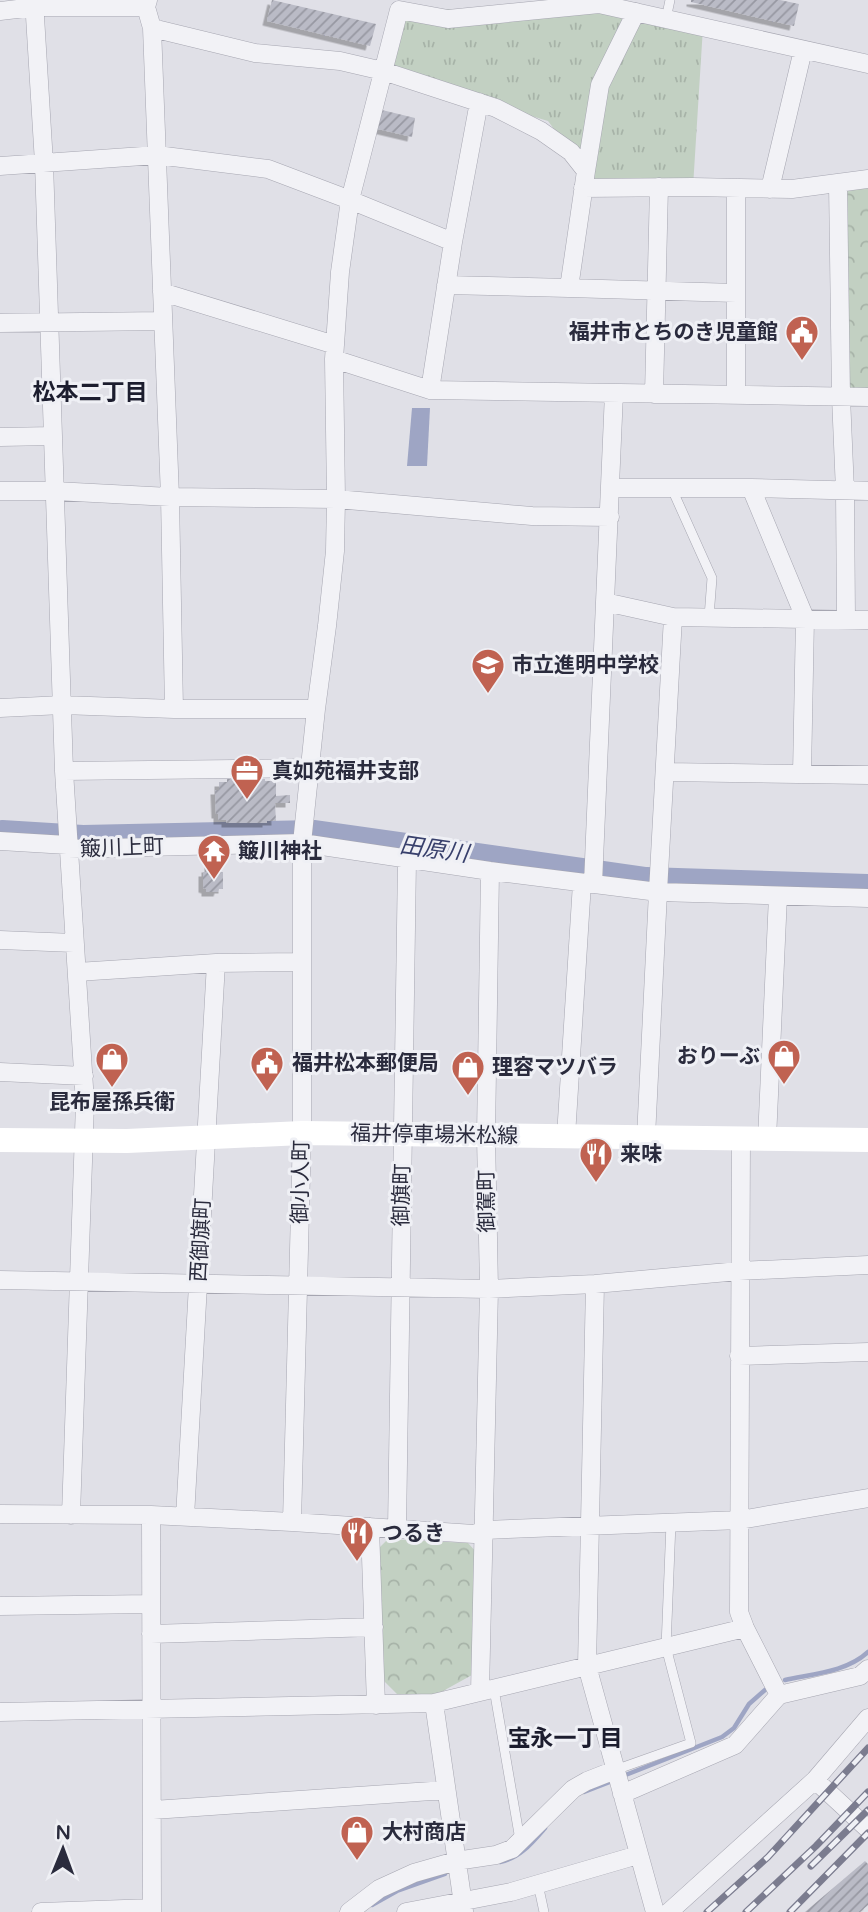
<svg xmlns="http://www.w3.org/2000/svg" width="868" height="1912" font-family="'Varela Round','Noto Sans JP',sans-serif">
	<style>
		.grass { fill: url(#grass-tufts) }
		.park { fill: url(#park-crowns) }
		.water { fill: #9ea5c4 }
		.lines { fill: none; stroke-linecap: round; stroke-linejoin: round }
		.stream { stroke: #9ea5c4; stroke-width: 4.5 }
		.river { stroke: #9ea5c4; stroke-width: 26 }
		.building { fill: url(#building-hatch); filter: url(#shadow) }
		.lane-casing { stroke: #a6a6b1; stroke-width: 10 }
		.street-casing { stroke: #a6a6b1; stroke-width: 19 }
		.lane { stroke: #f2f2f6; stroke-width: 9 }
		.street { stroke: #f2f2f6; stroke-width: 18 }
		.secondary { stroke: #fff; stroke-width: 24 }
		.rail-casing { stroke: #7b7c8f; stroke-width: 7 }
		.rail { stroke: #eff0f5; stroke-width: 4.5; stroke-dasharray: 13; stroke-linecap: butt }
		.labels { text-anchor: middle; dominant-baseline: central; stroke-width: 6; stroke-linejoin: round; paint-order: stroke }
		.poi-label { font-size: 21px; font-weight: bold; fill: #2a2b3d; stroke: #eff0f5; text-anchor: start }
		.street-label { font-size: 21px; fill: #2a2b3d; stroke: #eff0f5 }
		.neighbourhood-label { font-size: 23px; font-weight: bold; fill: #1c1d2e; stroke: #eff0f5 }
		.water-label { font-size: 23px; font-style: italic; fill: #38406c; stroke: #eff0f5 }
	</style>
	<defs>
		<pattern id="grass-tufts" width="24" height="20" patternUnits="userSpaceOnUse" patternTransform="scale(1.75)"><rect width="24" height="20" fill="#c2d0c2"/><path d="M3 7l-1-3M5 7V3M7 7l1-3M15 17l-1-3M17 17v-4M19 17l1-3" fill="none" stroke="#a7b3a8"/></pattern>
		<pattern id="park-crowns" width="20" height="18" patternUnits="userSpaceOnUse" patternTransform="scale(1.75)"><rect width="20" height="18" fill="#c2d0c2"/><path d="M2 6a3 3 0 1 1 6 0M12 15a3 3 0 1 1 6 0" fill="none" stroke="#a7b3a8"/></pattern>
		<pattern id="building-hatch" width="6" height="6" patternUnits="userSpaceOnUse" patternTransform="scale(1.75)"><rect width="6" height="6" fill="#babbc6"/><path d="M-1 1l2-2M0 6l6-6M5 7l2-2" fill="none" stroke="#9798a2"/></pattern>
		<filter id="shadow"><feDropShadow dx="-4.5" dy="4.5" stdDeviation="0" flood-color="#0004"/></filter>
	</defs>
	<rect width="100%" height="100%" fill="#e0e0e7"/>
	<!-- grass -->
	<path class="grass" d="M572,7L703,27L693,187L583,188L586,172L548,121L383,71L399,10Z"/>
	<!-- park -->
	<path class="park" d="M868,184V397H841L838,189Z
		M388,1539L468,1543L478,1554L472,1675L434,1696L397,1694L383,1680L379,1548Z"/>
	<!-- water -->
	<path class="water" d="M412,408H430L427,466H407Z"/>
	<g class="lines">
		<!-- stream -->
		<path class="stream" d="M785,1680C812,1674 847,1672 868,1652
			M623,1776L722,1737L734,1728L749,1704L765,1690
			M584,1792L615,1780
			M500,1862C520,1858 532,1843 545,1828
			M372,1905L397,1891L445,1874"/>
		<!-- river -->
		<path class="river" d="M2,833L83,838L315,833L646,880L868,887"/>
	</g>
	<!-- building -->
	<path class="building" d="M272,0L376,24L370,46L267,21Z
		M691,0H780L799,4L794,26L691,2Z
		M382,110L415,118L412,137L378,129Z
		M227,779H265V781H276V796L290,795V803H275L276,821H267V823H226V820H218V814H216L215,790H219V782H227Z
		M209,859H216V868H221V872H223V889H219L218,892H206V889L203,888V872H206V868H209Z
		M865,1861L868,1864V1905L860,1912H805Z"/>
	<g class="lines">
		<defs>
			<path id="lane" d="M666,19L670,0
				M672,489L712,578L709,617
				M494,1689L520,1840
				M615,1770L691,1743L666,1647L671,1523
				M538,1884L544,1912"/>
			<path id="street" d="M34,0L44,163L64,771L85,1103L71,1515
				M148,0L146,7L152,28L170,497L174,709
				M0,11L34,7H146
				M152,28L255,53L340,61L383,71L496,108L541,131L571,152L586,171
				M0,166L157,155L268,169L350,200L453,242
				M838,183L841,397L845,491L846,619
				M583,188L693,187L792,189L868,179
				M770,189L803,50
				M446,285L569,288L586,171L600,85L636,12
				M569,288L736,293
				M162,292L335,345
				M0,323L163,321
				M334,359L430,390L868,397
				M430,390L453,242L479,102
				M614,393L605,602L673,617L868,620
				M654,394L659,187
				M736,395V188
				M0,437L53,436
				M611,488H751L868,491
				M751,488L805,618L802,774
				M0,491H55L170,497L336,499L532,516L610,517
				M0,708L62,705L174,709H316
				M64,771L310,768
				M666,772L868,775
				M0,841L67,845
				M68,849L302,843L490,871L658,892L868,898
				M593,884L605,602
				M0,940L74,943
				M77,972L216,963L302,962
				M0,1072L84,1076
				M566,1136L582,883
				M646,1137L658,892L673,617
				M741,1139L739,1612L745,1628L779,1695L860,1676L868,1669
				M767,1139L778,896
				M0,1280L489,1289L595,1284L739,1271L868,1265
				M595,1284L587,1666L655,1912
				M739,1356L868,1352
				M0,1514L151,1515L292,1522L474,1534L485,1530L740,1520L868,1498
				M151,1515L152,1912
				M185,1517L216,963
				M292,1522L302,1133V843L316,709L327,626L335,551L336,499L334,359L340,272L350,200L399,10L448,19L599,4L868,64
				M370,1527L376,1705
				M397,1530L407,860
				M0,1606L151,1604
				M151,1634L374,1627
				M480,1692L489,1289L486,1136L490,871
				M434,1703L464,1911
				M0,1712L434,1703L745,1628
				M815,1780L868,1829
				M622,1794L735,1745L779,1695
				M153,1810L446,1790
				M41,1912L152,1908
				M349,1912L379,1889L414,1873L456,1861L496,1855L512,1849L573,1789L587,1781L615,1770
				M406,1912L511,1892L638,1855
				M669,1912L815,1780L868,1718"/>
		</defs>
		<!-- lane casing -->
		<use href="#lane" class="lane-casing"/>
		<!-- street casing -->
		<use href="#street" class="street-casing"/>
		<!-- lane -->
		<use href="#lane" class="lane"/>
		<!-- street -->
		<use href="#street" class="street"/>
		<!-- secondary -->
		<path class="secondary" d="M0,1140L127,1141L302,1133L868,1140"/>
		<defs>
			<path id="rail" d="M811,1866L868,1810
				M707,1912L768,1857L868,1748
				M746,1912L816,1846L868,1792
				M790,1912L868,1833"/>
		</defs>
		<!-- rail casing -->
		<use href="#rail" class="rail-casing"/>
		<!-- rail -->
		<use href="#rail" class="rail"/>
	</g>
	<!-- icons -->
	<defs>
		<symbol id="civic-pin" viewBox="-11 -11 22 30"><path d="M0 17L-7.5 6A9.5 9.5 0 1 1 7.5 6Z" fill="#c06251" stroke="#eff0f5"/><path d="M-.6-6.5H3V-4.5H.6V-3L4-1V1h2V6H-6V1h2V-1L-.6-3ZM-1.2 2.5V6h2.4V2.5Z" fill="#fff"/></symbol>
		<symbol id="school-pin" viewBox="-11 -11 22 30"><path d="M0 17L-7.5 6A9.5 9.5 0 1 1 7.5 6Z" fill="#c06251" stroke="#eff0f5"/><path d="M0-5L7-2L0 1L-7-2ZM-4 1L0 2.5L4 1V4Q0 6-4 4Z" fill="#fff"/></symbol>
		<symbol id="office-pin" viewBox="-11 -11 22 30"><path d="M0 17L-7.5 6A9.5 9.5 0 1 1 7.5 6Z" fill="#c06251" stroke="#eff0f5"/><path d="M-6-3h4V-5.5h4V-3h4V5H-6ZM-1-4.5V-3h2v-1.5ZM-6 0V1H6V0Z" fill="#fff"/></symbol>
		<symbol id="temple-pin" viewBox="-11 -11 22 30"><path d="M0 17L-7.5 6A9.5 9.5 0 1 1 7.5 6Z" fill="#c06251" stroke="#eff0f5"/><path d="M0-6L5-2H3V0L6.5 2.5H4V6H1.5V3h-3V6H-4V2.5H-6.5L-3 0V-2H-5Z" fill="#fff"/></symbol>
		<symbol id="shop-pin" viewBox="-11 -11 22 30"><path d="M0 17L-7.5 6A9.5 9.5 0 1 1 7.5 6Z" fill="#c06251" stroke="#eff0f5"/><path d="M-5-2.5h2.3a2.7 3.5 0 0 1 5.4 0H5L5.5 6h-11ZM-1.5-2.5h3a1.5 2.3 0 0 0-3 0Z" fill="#fff"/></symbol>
		<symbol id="restaurant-pin" viewBox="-11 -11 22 30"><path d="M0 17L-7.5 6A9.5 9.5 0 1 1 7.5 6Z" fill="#c06251" stroke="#eff0f5"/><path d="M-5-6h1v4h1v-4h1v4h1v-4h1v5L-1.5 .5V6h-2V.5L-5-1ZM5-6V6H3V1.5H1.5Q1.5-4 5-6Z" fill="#fff"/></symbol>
	</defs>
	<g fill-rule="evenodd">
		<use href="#civic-pin" x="783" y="313" width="38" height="52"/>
		<use href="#school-pin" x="469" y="646" width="38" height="52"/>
		<use href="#office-pin" x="228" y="752" width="38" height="52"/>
		<use href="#temple-pin" x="195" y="832" width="38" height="52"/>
		<use href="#shop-pin" x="765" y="1037" width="38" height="52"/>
		<use href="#shop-pin" x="93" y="1040" width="38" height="52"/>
		<use href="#civic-pin" x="248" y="1044" width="38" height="52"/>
		<use href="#shop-pin" x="449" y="1048" width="38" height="52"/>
		<use href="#restaurant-pin" x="577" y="1135" width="38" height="52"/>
		<use href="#restaurant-pin" x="338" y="1514" width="38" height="52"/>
		<use href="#shop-pin" x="338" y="1813" width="38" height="52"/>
	</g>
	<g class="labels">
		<!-- poi labels -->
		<g class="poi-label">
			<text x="778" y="332" text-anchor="end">福井市とちのき児童館</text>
			<text x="512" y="665">市立進明中学校</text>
			<text x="272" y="771">真如苑福井支部</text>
			<text x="238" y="851">簸川神社</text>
			<text x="760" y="1056" text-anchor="end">おりーぶ</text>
			<text x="292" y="1063">福井松本郵便局</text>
			<text x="492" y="1067">理容マツバラ</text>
			<text x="112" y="1102" text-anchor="middle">昆布屋孫兵衛</text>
			<text x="620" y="1154">来味</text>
			<text x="382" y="1533">つるき</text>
			<text x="382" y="1832">大村商店</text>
		</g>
		<!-- street labels -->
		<g class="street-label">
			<text transform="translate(122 848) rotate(-2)">簸川上町</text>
			<text transform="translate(434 1135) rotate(1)">福井停車場米松線</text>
			<text transform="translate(301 1182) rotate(-89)">御小人町</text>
			<text transform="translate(402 1195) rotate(-89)">御旗町</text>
			<text transform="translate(487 1201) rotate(-91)">御駕町</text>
			<text transform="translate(201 1240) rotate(-87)">西御旗町</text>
		</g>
		<!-- neighbourhood labels -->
		<g class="neighbourhood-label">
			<text x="90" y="393">松本二丁目</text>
			<text x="565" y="1739">宝永一丁目</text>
		</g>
		<!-- water labels -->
		<g class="water-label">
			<text transform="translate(434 850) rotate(8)">田原川</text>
		</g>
	</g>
	<!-- north arrow -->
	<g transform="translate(63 1849) rotate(1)" stroke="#eff0f5" stroke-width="5" paint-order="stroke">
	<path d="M0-5L12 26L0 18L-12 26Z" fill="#2a2b3d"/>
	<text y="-10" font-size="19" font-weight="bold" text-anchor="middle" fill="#2a2b3d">N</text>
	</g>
</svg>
